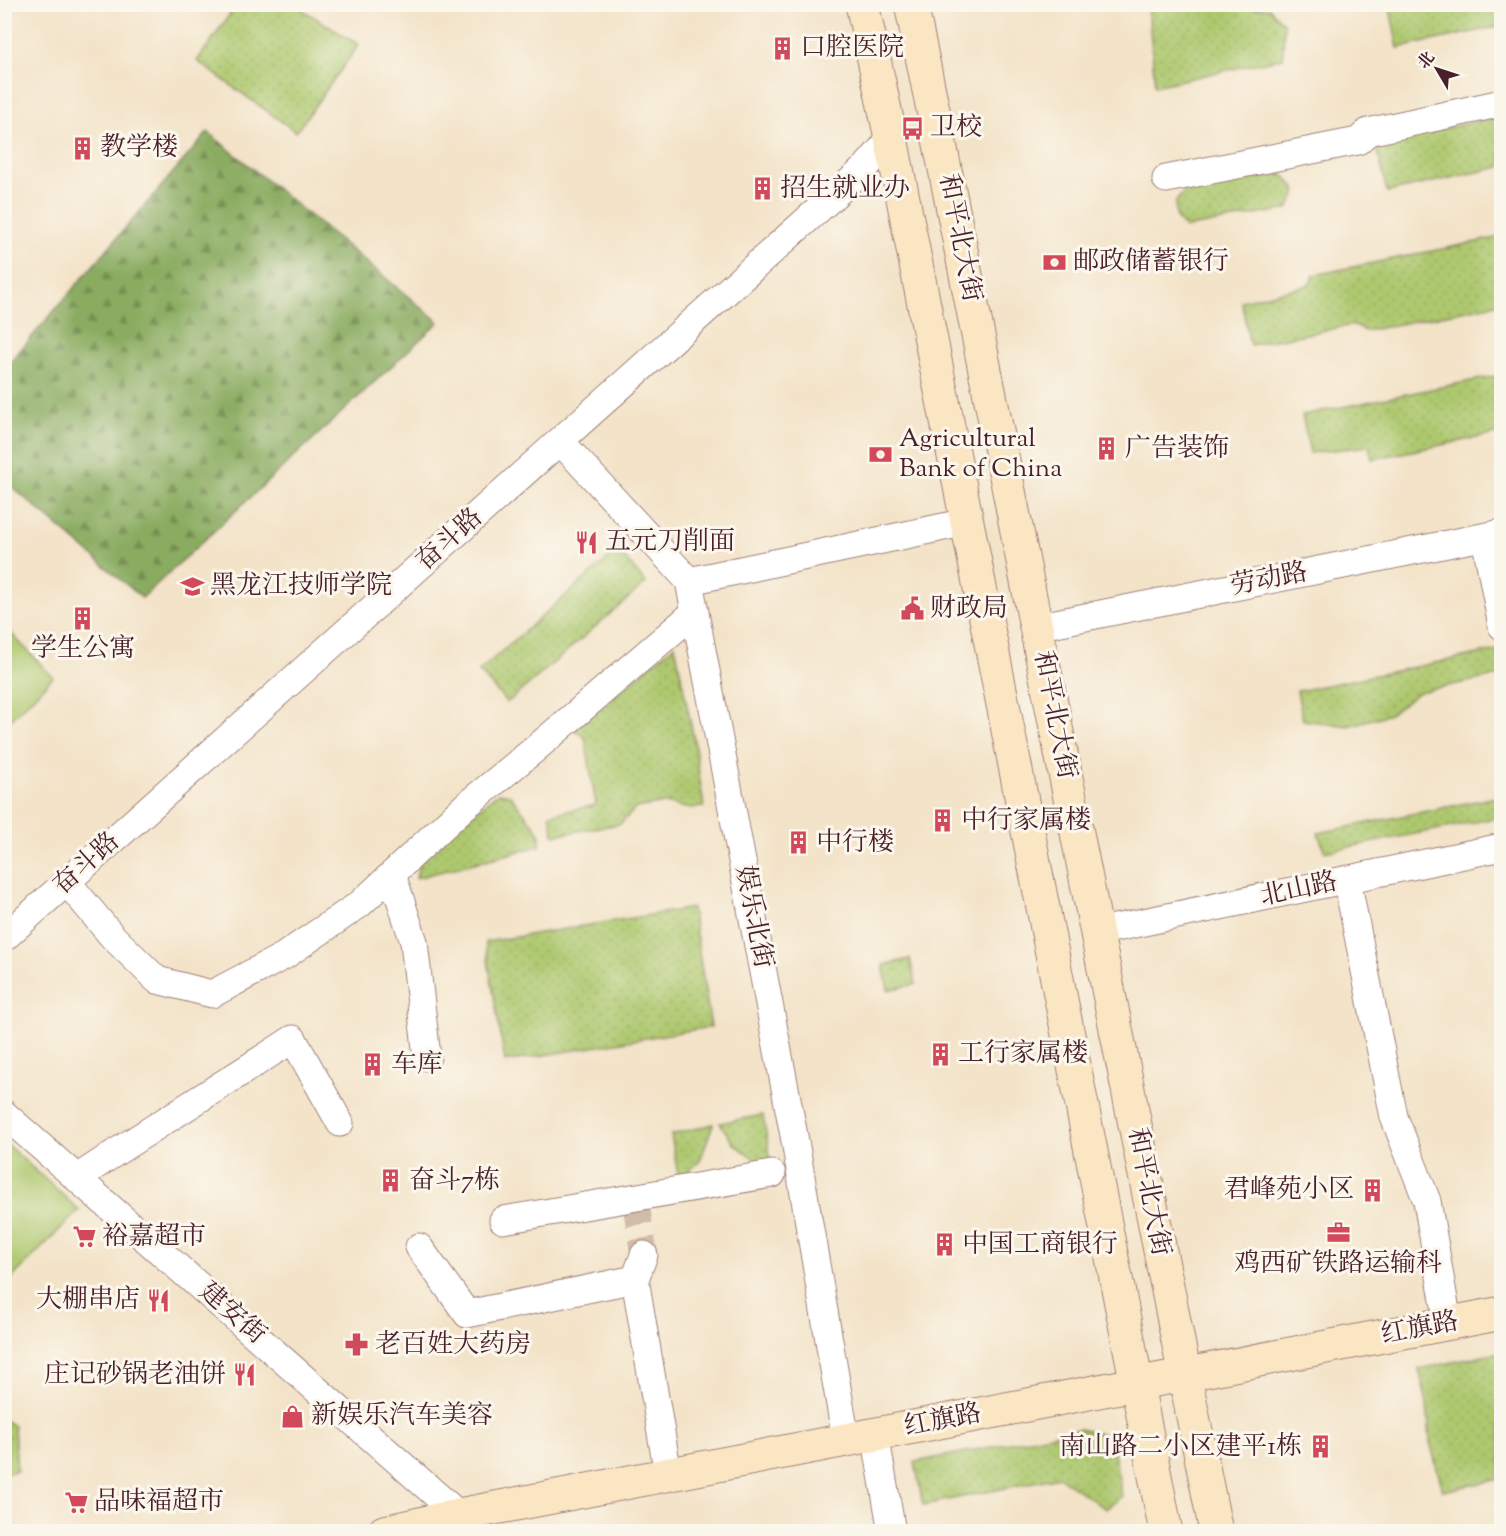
<svg xmlns="http://www.w3.org/2000/svg" width="1506" height="1536" font-family="'Sorts Mill Goudy','Noto Serif SC',serif">
	<style>
		.grass { fill: url(#grass-dots); stroke: #7c744c; stroke-width: 1.5 }
		.forest { fill: url(#forest-firs); stroke: #6a6646; stroke-width: 1.5 }
		.pitch { fill: #adc86e; stroke: #7c744c; stroke-width: 1.5 }
		.lines { fill: none; stroke-linecap: round; stroke-linejoin: round }
		.street-tunnel { stroke: #d1bca9; stroke-width: 27; stroke-dasharray: 27 14; stroke-linecap: butt }
		.street-casing { stroke: #9e817a; stroke-width: 29 }
		.secondary-casing { stroke: #9e817a; stroke-width: 35 }
		.street { stroke: #fff; stroke-width: 27 }
		.secondary { stroke: #fbe6c4; stroke-width: 33 }
		.labels { text-anchor: middle; dominant-baseline: central; stroke-width: 6; stroke-linejoin: round; paint-order: stroke }
		.poi-label { font-size: 26px; fill: #4a1f2b; stroke: #fbf7ec; text-anchor: start }
		.street-label { font-size: 26px; fill: #4a1f2b; stroke: #fbf7ec }
	</style>
	<defs>
		<pattern id="grass-dots" width="8" height="8" patternUnits="userSpaceOnUse" patternTransform="scale(1.5)"><rect width="8" height="8" fill="#adc86e"/><path d="M2 2h.1M6 6h.1" fill="none" stroke="#96ab5f" stroke-width="1.8" stroke-linecap="round"/></pattern>
		<pattern id="forest-firs" width="22" height="20" patternUnits="userSpaceOnUse" patternTransform="scale(1.5)"><rect width="22" height="20" fill="#8aac61"/><path d="M5 1l3.5 6h-7zM16 11l3.5 6h-7z" fill="#738b50"/></pattern>
	</defs>
	<rect width="100%" height="100%" fill="#fbf7ec"/>
	<filter id="ink" filterUnits="userSpaceOnUse"><feTurbulence type="fractalNoise" baseFrequency=".0167" numOctaves="2"/><feDisplacementMap in="SourceGraphic" scale="12" xChannelSelector="R" yChannelSelector="G"/><feConvolveMatrix kernelMatrix="1 2 1 2 8 2 1 2 1" color-interpolation-filters="sRGB"/></filter>
	<filter id="wash" filterUnits="userSpaceOnUse"><feTurbulence type="fractalNoise" baseFrequency=".008" numOctaves="4" result="noise"/><feDisplacementMap in="SourceGraphic" scale="24" xChannelSelector="R" yChannelSelector="G"/><feGaussianBlur stdDeviation="1.35" result="paint"/><feColorMatrix in="noise" values="0 0 0 0 0 0 0 0 0 0 0 0 0 0 0 0 0 1.4 0 .05"/><feComposite in="paint" operator="in"/></filter>
	<g filter="url(#wash)">
		<rect width="100%" height="100%" fill="#f3e3c8"/>
		<!-- grass -->
		<path class="grass" d="M237,4L295,5L359,45L296,132L197,61Z
			M1408,4L1501,5V26L1398,48L1390,9Z
			M1148,6L1269,8L1284,24L1283,58L1155,86Z
			M1501,116V167L1387,192L1376,143Z
			M1282,174C1299,190 1299,189 1288,209L1185,228L1176,218L1175,203L1186,189Z
			M1501,237V303L1366,331L1352,325L1250,345L1241,301L1309,285L1314,275Z
			M1501,375V433L1372,459L1369,446L1310,453L1302,415Z
			M618,550L646,583L507,703L479,671Z
			M675,645L694,740L704,807L685,808L666,803L636,808L620,824L554,835L550,814L596,805L585,737L574,730Z
			M1498,650L1501,675L1419,692L1390,714L1348,726L1303,720L1297,691Z
			M498,793L510,795L540,833V846L416,878L422,854Z
			M1501,796V817L1325,852L1318,833Z
			M692,908L711,1027L505,1062L485,942Z
			M910,959L916,984L888,990L883,965Z
			M763,1115L771,1164L764,1166L733,1143L720,1123Z
			M713,1124L700,1161L679,1180L671,1135Z
			M1501,1352V1490L1499,1479L1443,1491L1430,1442L1427,1404L1419,1369Z
			M5,1420L14,1426L17,1471L5,1473Z
			M1080,1429L1111,1436L1122,1496L1106,1509L1059,1477L923,1505L915,1462Z"/>
		<!-- forest -->
		<path class="forest" d="M208,132L439,322L142,598L5,481V368Z"/>
		<!-- pitch -->
		<path class="pitch" d="M5,627L53,677L5,725Z
			M4,1142L79,1210L5,1285H4Z"/>
	</g>
	<g filter="url(#ink)">
		<g class="lines">
			<!-- street-tunnel -->
			<path class="street-tunnel" d="M635,1198L644,1255"/>
			<defs>
				<path id="street" d="M1166,179L1358,141L1368,132L1502,103
					M560,441L689,581L795,1141L846,1440
					M1485,537L1502,626
					M689,581L967,522
					M1036,627L1502,533
					M392,874L414,942L427,1057
					M1347,880L1394,1117L1427,1201L1448,1323
					M67,882L112,936L157,980L212,994L284,956L360,904L464,807L535,749L695,612
					M1096,932L1502,847
					M4,938L866,167L891,138
					M4,1114L459,1515
					M77,1178L124,1147L293,1039L340,1123
					M503,1220L772,1174
					M419,1247L467,1314L635,1279L668,1474
					M635,1279L644,1255
					M875,1434L892,1532"/>
				<path id="secondary" d="M862,4L891,138L967,522L1166,1532
					M911,4L937,129L1216,1532
					M384,1532L459,1515L1502,1313"/>
			</defs>
			<!-- street casing -->
			<use href="#street" class="street-casing"/>
			<!-- secondary casing -->
			<use href="#secondary" class="secondary-casing"/>
			<!-- street -->
			<use href="#street" class="street"/>
			<!-- secondary -->
			<use href="#secondary" class="secondary"/>
		</g>
	</g>
	<!-- icons -->
	<defs>
		<symbol id="building-bare" viewBox="-9 -9 18 18"><path d="M-4-6H4V6H1V3H-1V6H-4ZM-2.5-4.3h1.7v1.8h-1.7ZM.8-4.3h1.7v1.8H.8ZM-2.5-1h1.7V.8h-1.7ZM.8-1h1.7V.8H.8Z" fill="#d1495b" stroke="#fbf7ec" stroke-width="2.5" paint-order="stroke"/></symbol>
		<symbol id="bus-bare" viewBox="-9 -9 18 18"><path d="M-5-6H5V4H4V6H2V4H-2V6H-4V4H-5ZM-3.5-4V0h7V-4ZM-3.5 1.2v1.5H-2V1.2ZM2 1.2v1.5H3.5V1.2Z" fill="#d1495b" stroke="#fbf7ec" stroke-width="2.5" paint-order="stroke"/></symbol>
		<symbol id="bank-bare" viewBox="-9 -9 18 18"><path d="M-6-4H6V4H-6ZM0-2.3a2.3 2.3 0 1 0 0 4.6a2.3 2.3 0 1 0 0-4.6Z" fill="#d1495b" stroke="#fbf7ec" stroke-width="2.5" paint-order="stroke"/></symbol>
		<symbol id="restaurant-bare" viewBox="-9 -9 18 18"><path d="M-5-6h1v4h1v-4h1v4h1v-4h1v5L-1.5 .5V6h-2V.5L-5-1ZM5-6V6H3V1.5H1.5Q1.5-4 5-6Z" fill="#d1495b" stroke="#fbf7ec" stroke-width="2.5" paint-order="stroke"/></symbol>
		<symbol id="university-bare" viewBox="-9 -9 18 18"><path d="M0-5L7-2L0 1L-7-2ZM-4 1L0 2.5L4 1V4Q0 6-4 4Z" fill="#d1495b" stroke="#fbf7ec" stroke-width="2.5" paint-order="stroke"/></symbol>
		<symbol id="civic-bare" viewBox="-9 -9 18 18"><path d="M-.6-6.5H3V-4.5H.6V-3L4-1V1h2V6H-6V1h2V-1L-.6-3ZM-1.2 2.5V6h2.4V2.5Z" fill="#d1495b" stroke="#fbf7ec" stroke-width="2.5" paint-order="stroke"/></symbol>
		<symbol id="office-bare" viewBox="-9 -9 18 18"><path d="M-6-3h4V-5.5h4V-3h4V5H-6ZM-1-4.5V-3h2v-1.5ZM-6 0V1H6V0Z" fill="#d1495b" stroke="#fbf7ec" stroke-width="2.5" paint-order="stroke"/></symbol>
		<symbol id="supermarket-bare" viewBox="-9 -9 18 18"><path d="M-6-5.5h2.5l.6 2H6L4.5 2H-2.5L-4.4-4H-6ZM-1.5 3.2a1.3 1.3 0 1 0 .1 0ZM3 3.2a1.3 1.3 0 1 0 .1 0Z" fill="#d1495b" stroke="#fbf7ec" stroke-width="2.5" paint-order="stroke"/></symbol>
		<symbol id="pharmacy-bare" viewBox="-9 -9 18 18"><path d="M-2-6h4v4h4v4h-4v4h-4v-4h-4v-4h4Z" fill="#d1495b" stroke="#fbf7ec" stroke-width="2.5" paint-order="stroke"/></symbol>
		<symbol id="shop-bare" viewBox="-9 -9 18 18"><path d="M-5-2.5h2.3a2.7 3.5 0 0 1 5.4 0H5L5.5 6h-11ZM-1.5-2.5h3a1.5 2.3 0 0 0-3 0Z" fill="#d1495b" stroke="#fbf7ec" stroke-width="2.5" paint-order="stroke"/></symbol>
	</defs>
	<g fill-rule="evenodd">
		<use href="#building-bare" x="766" y="32" width="33" height="33"/>
		<use href="#bus-bare" x="896" y="112" width="33" height="33"/>
		<use href="#building-bare" x="66" y="132" width="33" height="33"/>
		<use href="#building-bare" x="746" y="172" width="33" height="33"/>
		<use href="#bank-bare" x="1038" y="246" width="33" height="33"/>
		<use href="#building-bare" x="1090" y="432" width="33" height="33"/>
		<use href="#bank-bare" x="864" y="438" width="33" height="33"/>
		<use href="#restaurant-bare" x="570" y="526" width="33" height="33"/>
		<use href="#university-bare" x="176" y="570" width="33" height="33"/>
		<use href="#civic-bare" x="896" y="592" width="33" height="33"/>
		<use href="#building-bare" x="66" y="602" width="33" height="33"/>
		<use href="#building-bare" x="926" y="804" width="33" height="33"/>
		<use href="#building-bare" x="782" y="826" width="33" height="33"/>
		<use href="#building-bare" x="924" y="1038" width="33" height="33"/>
		<use href="#building-bare" x="356" y="1048" width="33" height="33"/>
		<use href="#building-bare" x="374" y="1164" width="33" height="33"/>
		<use href="#building-bare" x="1356" y="1174" width="33" height="33"/>
		<use href="#office-bare" x="1322" y="1216" width="33" height="33"/>
		<use href="#supermarket-bare" x="68" y="1220" width="33" height="33"/>
		<use href="#building-bare" x="928" y="1228" width="33" height="33"/>
		<use href="#restaurant-bare" x="142" y="1284" width="33" height="33"/>
		<use href="#pharmacy-bare" x="340" y="1328" width="33" height="33"/>
		<use href="#restaurant-bare" x="228" y="1358" width="33" height="33"/>
		<use href="#shop-bare" x="276" y="1400" width="33" height="33"/>
		<use href="#building-bare" x="1304" y="1430" width="33" height="33"/>
		<use href="#supermarket-bare" x="60" y="1486" width="33" height="33"/>
	</g>
	<g class="labels">
		<!-- poi labels -->
		<g class="poi-label">
			<text x="800" y="48">口腔医院</text>
			<text x="930" y="128">卫校</text>
			<text x="100" y="148">教学楼</text>
			<text x="780" y="189">招生就业办</text>
			<text x="1073" y="262">邮政储蓄银行</text>
			<text x="899" y="439">Agricultural<tspan x="899" dy="30">Bank of China</tspan></text>
			<text x="1125" y="449">广告装饰</text>
			<text x="605" y="542">五元刀削面</text>
			<text x="210" y="586">黑龙江技师学院</text>
			<text x="930" y="609">财政局</text>
			<text x="83" y="649" text-anchor="middle">学生公寓</text>
			<text x="961" y="821">中行家属楼</text>
			<text x="816" y="843">中行楼</text>
			<text x="958" y="1054">工行家属楼</text>
			<text x="391" y="1065">车库</text>
			<text x="409" y="1181">奋斗7栋</text>
			<text x="1354" y="1190" text-anchor="end">君峰苑小区</text>
			<text x="102" y="1237">裕嘉超市</text>
			<text x="962" y="1245">中国工商银行</text>
			<text x="1338" y="1264" text-anchor="middle">鸡西矿铁路运输科</text>
			<text x="140" y="1300" text-anchor="end">大棚串店</text>
			<text x="375" y="1345">老百姓大药房</text>
			<text x="226" y="1375" text-anchor="end">庄记砂锅老油饼</text>
			<text x="311" y="1416">新娱乐汽车美容</text>
			<text x="1302" y="1447" text-anchor="end">南山路二小区建平1栋</text>
			<text x="94" y="1502">品味福超市</text>
		</g>
		<!-- street labels -->
		<g class="street-label">
			<text transform="translate(959 238) rotate(79)">和平北大街</text>
			<text transform="translate(450 540) rotate(-42)">奋斗路</text>
			<text transform="translate(1269 580) rotate(-11)">劳动路</text>
			<text transform="translate(1054 715) rotate(79)">和平北大街</text>
			<text transform="translate(87 864) rotate(-42)">奋斗路</text>
			<text transform="translate(1299 890) rotate(-12)">北山路</text>
			<text transform="translate(753 917) rotate(79)">娱乐北街</text>
			<text transform="translate(1148 1192) rotate(79)">和平北大街</text>
			<text transform="translate(232 1314) rotate(41)">建安街</text>
			<text transform="translate(1420 1329) rotate(-11)">红旗路</text>
			<text transform="translate(943 1421) rotate(-11)">红旗路</text>
		</g>
	</g>
	<!-- margin -->
	<rect width="1506" height="1536" fill="none" stroke="#fbf7ec" stroke-width="24"/>
	<!-- north arrow -->
	<g transform="translate(1437 69) rotate(309)" stroke="#fbf7ec" stroke-width="4.5" paint-order="stroke">
	<path d="M0-4.5L10 22L0 15L-10 22Z" fill="#4a1f2b"/>
	<text y="-9" font-size="16" font-weight="bold" text-anchor="middle" fill="#4a1f2b">北</text>
	</g>
</svg>
